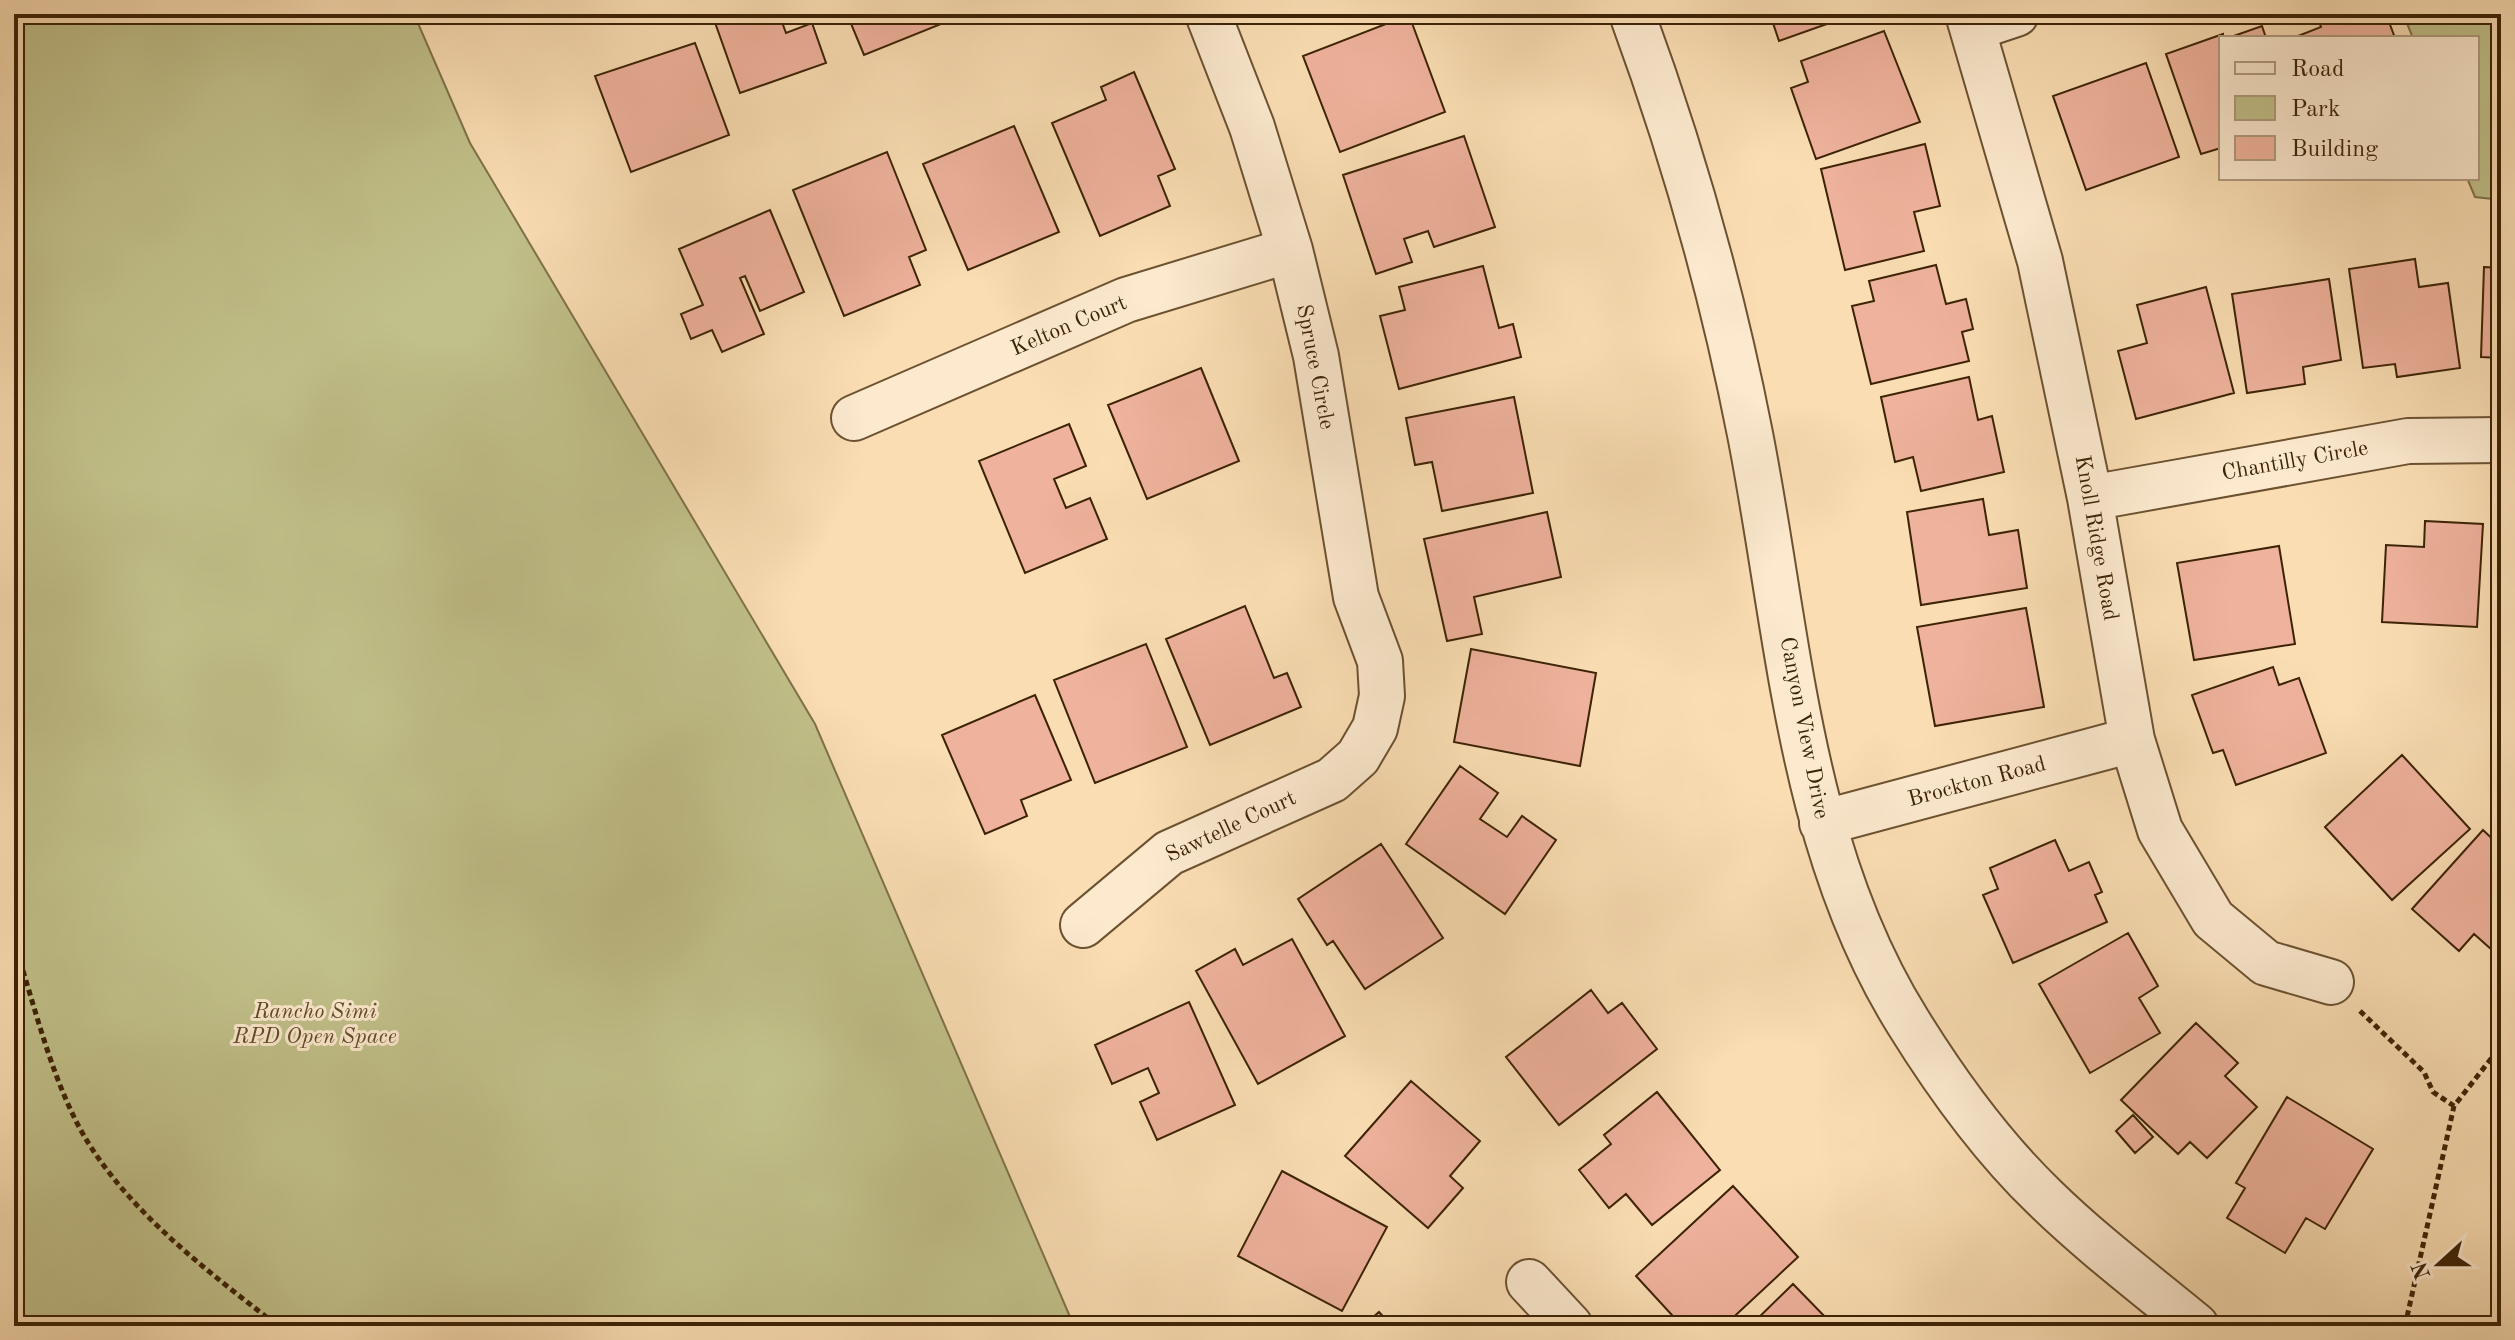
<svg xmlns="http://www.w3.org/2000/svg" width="2515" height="1340" font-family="'Old Standard TT',serif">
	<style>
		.green { fill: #c1c08a; stroke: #7f7248; stroke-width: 2 }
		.building { fill: #efb29c; stroke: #3d2306; stroke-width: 2 }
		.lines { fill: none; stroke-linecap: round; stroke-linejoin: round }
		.minor-casing { stroke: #6c5231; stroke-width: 48 }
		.path { stroke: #3d2306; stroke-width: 5; stroke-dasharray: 6 4; stroke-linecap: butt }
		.minor { stroke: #fce9ce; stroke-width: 44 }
		.labels { text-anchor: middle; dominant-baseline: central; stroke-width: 6; stroke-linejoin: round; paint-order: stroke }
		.street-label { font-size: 22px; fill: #3d2306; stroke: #fce9ce }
		.park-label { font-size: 22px; font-style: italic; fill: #5e4a27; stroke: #fce9ce }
	</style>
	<rect width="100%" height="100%" fill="#faddb3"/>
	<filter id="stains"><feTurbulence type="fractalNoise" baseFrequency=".0025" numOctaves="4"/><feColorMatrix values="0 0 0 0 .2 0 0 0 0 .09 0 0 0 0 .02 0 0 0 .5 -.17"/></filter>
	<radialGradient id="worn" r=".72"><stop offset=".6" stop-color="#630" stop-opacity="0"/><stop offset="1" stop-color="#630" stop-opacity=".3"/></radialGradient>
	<!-- green -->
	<path class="green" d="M14,14H414L470,143L815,724L1074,1326H14Z
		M2403,14H2501V200L2475,197L2467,178H2477V38H2413Z"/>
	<!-- building -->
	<path class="building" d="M712,14H779L786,33L812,23L826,63L740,93Z
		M847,14H949L951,20L864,55Z
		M1770,14H1855L1779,41Z
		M2327,14H2347L2351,24L2375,14H2386L2395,38H2293L2321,27L2318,18Z
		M1409,15L1445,112L1340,152L1303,56Z
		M2262,26L2266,38H2228Z
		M1884,31L1920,122L1816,159L1791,88L1808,82L1801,61Z
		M2223,34L2221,148L2201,154L2166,54Z
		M695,43L729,135L631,172L595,76Z
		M2146,63L2179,157L2086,190L2053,96Z
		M1134,72L1175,169L1158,176L1170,206L1100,236L1052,123L1106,100L1101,87Z
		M1014,126L1059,232L968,270L923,164Z
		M1464,136L1495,227L1434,247L1428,231L1404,239L1412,262L1376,274L1343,175Z
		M1925,144L1940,206L1914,212L1924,251L1845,270L1821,169Z
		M887,152L926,250L909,257L920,285L844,316L793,190Z
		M770,210L804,292L760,311L745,276L740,278L764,334L722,352L712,330L691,339L681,314L703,305L679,249Z
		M2415,259L2419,287L2448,283L2460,368L2397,377L2395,364L2363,368L2349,269Z
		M1936,265L1946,304L1966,299L1973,329L1962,332L1969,361L1871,384L1852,306L1874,301L1869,281Z
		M1483,266L1499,328L1513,324L1521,357L1399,389L1380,316L1405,310L1399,287Z
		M2484,267L2501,268V358L2481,357Z
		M2329,279L2341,360L2303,367L2305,384L2247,393L2232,294Z
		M2206,287L2234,393L2136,419L2118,351L2147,343L2137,305Z
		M1201,368L1239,461L1147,499L1108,405Z
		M1969,377L1978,420L1992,416L2004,472L1921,491L1913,457L1895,462L1881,397Z
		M1514,397L1533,493L1442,511L1432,462L1415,465L1406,418Z
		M1069,424L1086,466L1054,479L1066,508L1090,498L1107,539L1025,573L979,461Z
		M1983,499L1989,535L2018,530L2027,588L1921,605L1907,512Z
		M1547,512L1561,577L1474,597L1482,634L1447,641L1424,539Z
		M2425,521L2483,524L2477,627L2382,622L2386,545L2424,547Z
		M2279,546L2295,644L2194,660L2177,563Z
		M1245,606L1274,678L1287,673L1301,707L1210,745L1166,639Z
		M2026,608L2044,707L1935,726L1917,627Z
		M1146,644L1187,747L1095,783L1054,680Z
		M1471,649L1596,673L1580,766L1454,742Z
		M2273,667L2279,685L2299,678L2326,753L2236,785L2223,750L2213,753L2192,695Z
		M1035,695L1071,780L1021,800L1027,816L985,834L942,735Z
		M2402,755L2470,829L2392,900L2325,827Z
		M1460,766L1498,793L1480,819L1507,837L1522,816L1556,840L1505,914L1406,844Z
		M2483,830L2501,847V958L2474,934L2459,951L2412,909Z
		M2055,840L2069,871L2089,862L2102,892L2095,895L2107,922L2013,963L1983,895L1998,889L1990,868Z
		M1381,844L1443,938L1365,989L1333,941L1327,945L1298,899Z
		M2128,933L2158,986L2139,998L2160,1033L2090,1073L2039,984Z
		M1292,939L1345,1036L1258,1084L1196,971L1235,949L1243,965Z
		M1591,990L1608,1013L1622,1003L1657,1049L1559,1125L1506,1057Z
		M1189,1002L1235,1105L1157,1140L1140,1102L1159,1093L1148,1068L1112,1084L1095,1045Z
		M2196,1023L2238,1063L2225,1076L2257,1107L2207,1158L2190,1142L2178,1154L2121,1100Z
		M1411,1081L1480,1141L1450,1176L1463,1188L1428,1228L1345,1156Z
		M1657,1092L1720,1170L1652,1225L1626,1194L1609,1208L1579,1170L1611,1144L1604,1135Z
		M2287,1097L2373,1149L2325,1229L2306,1218L2285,1253L2227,1218L2245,1188L2236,1183Z
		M2133,1115L2153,1137L2135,1153L2116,1131Z
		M1282,1171L1387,1227L1342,1311L1238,1256Z
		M1733,1186L1798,1257L1724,1326H1682L1636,1276Z
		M1793,1284L1834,1326H1750Z
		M1379,1312L1392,1326H1363Z"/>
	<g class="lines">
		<defs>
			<path id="minor" d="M1632,14C1682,150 1722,291 1750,434C1789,632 1798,846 1908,1022C1947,1085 1991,1146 2044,1197C2091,1243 2145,1284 2196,1326
				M1968,14L2040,261L2090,498L2132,740L2160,830L2213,919L2266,963L2331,982
				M1974,28L2016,14
				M854,418L1126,300L1290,250
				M2090,498L2408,441L2501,440
				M1822,823L2132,740
				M1083,925L1169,853L1332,780L1358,757L1375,728L1382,696L1380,661L1356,597L1316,356L1290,250L1252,127L1208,14
				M1529,1282L1570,1326"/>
		</defs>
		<!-- minor casing -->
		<use href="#minor" class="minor-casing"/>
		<!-- path -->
		<path class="path" d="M14,942C35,1006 53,1087 89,1144C135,1217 210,1273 278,1326
			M2360,1011L2424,1072L2433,1092L2454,1106
			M2405,1326L2454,1106L2501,1046"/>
		<!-- minor -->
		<use href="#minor" class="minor"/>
	</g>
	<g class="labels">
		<!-- street labels -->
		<g class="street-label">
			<text transform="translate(1069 326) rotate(-23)">Kelton Court</text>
			<text transform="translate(1315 367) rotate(79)">Spruce Circle</text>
			<text transform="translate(2295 461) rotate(-10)">Chantilly Circle</text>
			<text transform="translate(2096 538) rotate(80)">Knoll Ridge Road</text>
			<text transform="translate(1804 728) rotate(79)">Canyon View Drive</text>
			<text transform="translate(1977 782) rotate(-15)">Brockton Road</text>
			<text transform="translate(1231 827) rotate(-25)">Sawtelle Court</text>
		</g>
		<!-- park labels -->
		<g class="park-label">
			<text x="315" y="1012">Rancho Simi<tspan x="315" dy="25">RPD Open Space</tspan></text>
		</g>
	</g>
	<!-- margin -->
	<rect width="2515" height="1340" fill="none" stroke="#faddb3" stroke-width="48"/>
	<rect x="16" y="16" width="2483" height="1308" fill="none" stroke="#3d2306" stroke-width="4"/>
	<rect x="24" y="24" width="2467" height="1292" fill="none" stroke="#3d2306" stroke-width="2"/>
	<!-- legend -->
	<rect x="2219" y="36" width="260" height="144" fill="#fce9ce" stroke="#b09a7e" stroke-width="2"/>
	<rect x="2235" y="62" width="40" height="12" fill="#fce9ce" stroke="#b09a7e" stroke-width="2"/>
	<text x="2291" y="76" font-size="24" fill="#3d2306">Road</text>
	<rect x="2235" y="96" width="40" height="24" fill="#c1c08a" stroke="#b09a7e" stroke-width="2"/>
	<text x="2291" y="116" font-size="24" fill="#3d2306">Park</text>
	<rect x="2235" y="136" width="40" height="24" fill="#efb29c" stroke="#b09a7e" stroke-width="2"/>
	<text x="2291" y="156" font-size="24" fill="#3d2306">Building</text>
	<!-- north arrow -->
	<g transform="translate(2439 1264) rotate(249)" stroke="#fce9ce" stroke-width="6" paint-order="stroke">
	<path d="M0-6L14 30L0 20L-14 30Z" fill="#3d2306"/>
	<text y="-12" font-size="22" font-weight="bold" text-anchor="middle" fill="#3d2306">N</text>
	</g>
	<rect width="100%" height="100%" filter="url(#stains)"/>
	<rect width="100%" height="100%" fill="url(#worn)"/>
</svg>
